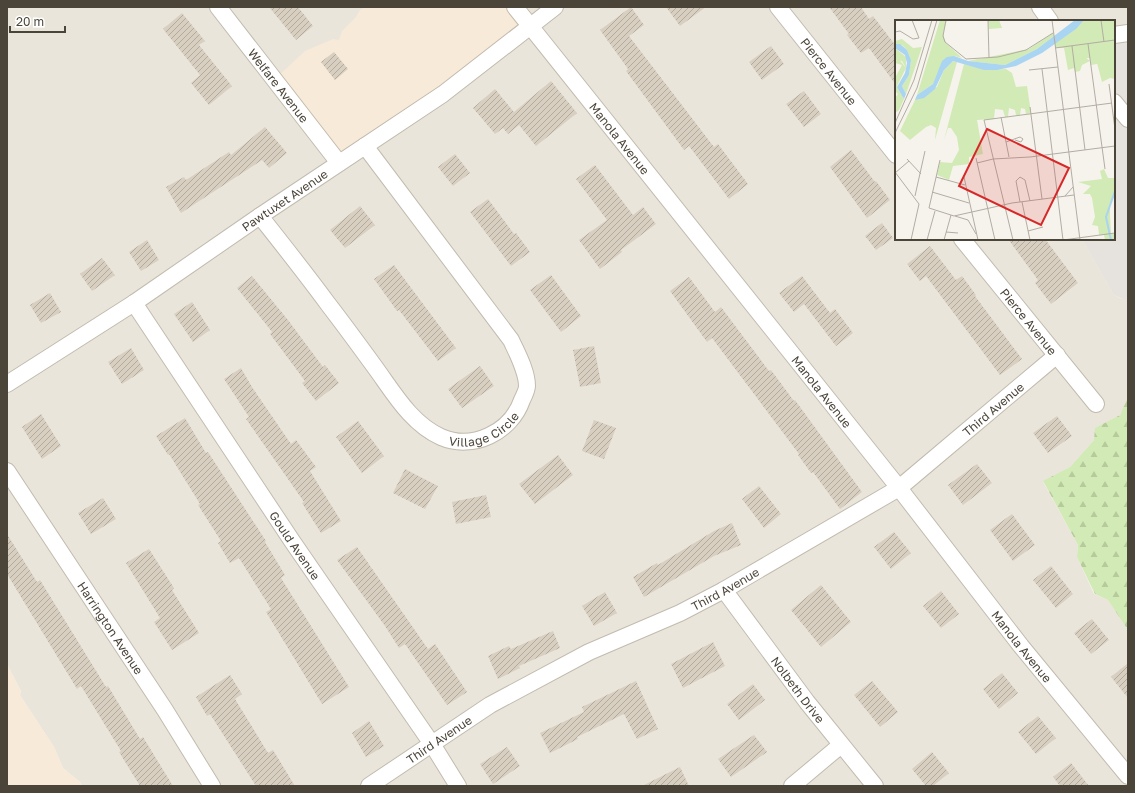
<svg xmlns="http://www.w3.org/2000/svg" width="1135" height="793" font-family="'Golos Text',sans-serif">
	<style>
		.residential { fill: #eae5da }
		.commercial { fill: #f7ead8 }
		.industrial { fill: #e6e2dd }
		.forest { fill: url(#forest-firs) }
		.building { fill: url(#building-hatch) }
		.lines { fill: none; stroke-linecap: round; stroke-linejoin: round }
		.street-casing { stroke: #c2bbae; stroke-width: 18 }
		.street { stroke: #fff; stroke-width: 16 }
		.labels { text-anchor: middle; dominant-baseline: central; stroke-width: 3.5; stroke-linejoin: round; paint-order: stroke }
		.street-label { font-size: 12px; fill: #4b4439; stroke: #fff }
		.inset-river { fill: none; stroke: #a9d4f2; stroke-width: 2 }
		.inset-road { fill: none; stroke: #b2ada4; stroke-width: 1 }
		.view { fill: #d62828; fill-opacity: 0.15; stroke: #d62828; stroke-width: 2 }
		.inset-edge { fill: none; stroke: #4b4439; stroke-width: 2 }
	</style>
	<defs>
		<pattern id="forest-firs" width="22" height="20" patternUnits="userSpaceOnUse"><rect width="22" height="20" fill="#d2eab5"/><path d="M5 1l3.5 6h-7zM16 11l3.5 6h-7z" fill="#b6ca9c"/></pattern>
		<pattern id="building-hatch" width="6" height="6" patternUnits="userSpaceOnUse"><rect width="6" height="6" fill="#d8cfc1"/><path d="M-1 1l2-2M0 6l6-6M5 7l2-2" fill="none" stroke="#b1aa9e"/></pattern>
	</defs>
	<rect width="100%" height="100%" fill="#f6f3ec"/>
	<!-- residential -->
	<path class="residential" d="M7,7H1128V34L1114,37V21H896V239H1082L1114,295L1122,299L1128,297V399L1120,415L1096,428L1094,440L1070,467L1043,482L1078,545L1077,557L1094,594L1108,600L1126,626L1128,627V786H82L80,782L63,768L54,747L20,695L21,691L7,664Z"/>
	<!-- commercial -->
	<path class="commercial" d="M365,7H513L529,28L341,162L276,78L305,51L333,39L339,40L342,31L356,17L360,10Z
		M7,664L21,691L20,695L54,747L63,768L80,782L82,786H7Z"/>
	<!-- industrial -->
	<path class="industrial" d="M1128,34V297L1123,299L1114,295L1082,239H1114V37Z"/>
	<!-- forest -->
	<path class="forest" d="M1127,399H1128V627H1126L1108,600L1095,594L1077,557L1078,545L1043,481L1070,467L1094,440L1095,428L1120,415Z"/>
	<!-- building -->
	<path class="building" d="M269,7H298L313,26L296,40Z
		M631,7L644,25L629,36L714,147L718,144L748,184L729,199L689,146L684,150L626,71L628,69L600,30Z
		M666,7H706L680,26Z
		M829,7H861L869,19L873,16L896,46V85L869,48L861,53L847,35L849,34Z
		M182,13L205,41L199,45L232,86L209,105L191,83L200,75L163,29Z
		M771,46L784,64L762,80L749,62Z
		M334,52L348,69L335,80L321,62Z
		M551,81L577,113L536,146L519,125L508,134L503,128L495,134L473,108L495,89L514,112Z
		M804,91L821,114L804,127L786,104Z
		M265,127L287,153L269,168L262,160L181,213L166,187L184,177L186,180L229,152L231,155Z
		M851,150L875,182L876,181L890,200L867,218L830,167Z
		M455,154L470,173L453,186L438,167Z
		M595,165L633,215L643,207L656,224L621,250L622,252L600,269L579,240L607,220L576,179Z
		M488,199L514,234L516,233L530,252L511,266L470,212Z
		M360,206L375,225L345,248L330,230Z
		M882,223L893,238L876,250L865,236Z
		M1008,239H1045L1078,283L1051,304L1035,283L1038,280Z
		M147,240L159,260L141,271L129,252Z
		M930,246L956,280L962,276L976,295L975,296L1022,359L1000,375L926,276L920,281L907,264Z
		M102,258L115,275L92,291L80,274Z
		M394,265L456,348L438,361L399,310L397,311L374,279Z
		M551,275L581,316L561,332L530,290Z
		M252,276L288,320L323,367L325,365L339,383L316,401L302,383L305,381L270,334L272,332L237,288Z
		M802,276L830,313L835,309L853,333L836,346L804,304L794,312L779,293Z
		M689,277L715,312L721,307L769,371L771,370L794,401L795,400L862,492L840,509L813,472L811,473L798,455L799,454L712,338L707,342L670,291Z
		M50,293L61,312L41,323L30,305Z
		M192,302L210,330L193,342L174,314Z
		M594,346L601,383L580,387L573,350Z
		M131,348L144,370L122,384L108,362Z
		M480,366L494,386L462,408L448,389Z
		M241,368L252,387L291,444L296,440L316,467L310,471L341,521L321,533L302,503L304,502L246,419L249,417L224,379Z
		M41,414L61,446L42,459L22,427Z
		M1057,416L1072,436L1048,453L1033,433Z
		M185,418L206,453L208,452L266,541L265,542L285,575L281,578L349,687L322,704L266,612L271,609L239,558L230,563L218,543L221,541L198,505L200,504L169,454L168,455L156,436Z
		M594,420L616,428L604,459L582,451Z
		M358,421L384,456L362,473L336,437Z
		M558,455L573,475L535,504L519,484Z
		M977,464L992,483L963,505L948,485Z
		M405,469L438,486L425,509L393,493Z
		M759,486L781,514L764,528L742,499Z
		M486,495L491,517L456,524L452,502Z
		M103,498L116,519L91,534L78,513Z
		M1012,514L1035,545L1013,561L990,530Z
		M732,523L741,545L714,556L644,597L633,577L657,563L658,565L714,531Z
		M894,532L911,553L891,569L874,547Z
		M7,534L37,582L40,580L106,687L108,686L140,739L143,737L173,786H140L119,752L121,751L81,686L77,689L7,574Z
		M357,547L428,649L435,644L467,692L447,705L405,644L399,648L385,626L337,560Z
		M149,549L174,588L172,590L199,633L172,650L154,622L160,618L126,563Z
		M1051,566L1073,594L1056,608L1033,580Z
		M821,585L851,622L821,647L791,610Z
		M941,591L959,614L941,628L923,606Z
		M605,592L617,613L594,626L582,606Z
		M1092,619L1109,640L1091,654L1074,633Z
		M553,631L560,648L519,666L520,668L498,679L488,656L509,646L511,649Z
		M713,642L725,666L683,688L671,664Z
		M1128,663V698L1111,677Z
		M1002,673L1018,693L999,709L983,689Z
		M230,675L242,694L235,699L268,753L273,750L295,786H256L210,714L207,716L196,697Z
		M636,681L658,729L637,739L624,714L577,737L578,739L550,753L540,733L584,712L582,707Z
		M872,681L898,712L880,727L854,695Z
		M753,684L765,700L739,720L727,704Z
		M1038,716L1056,738L1036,754L1018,732Z
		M369,721L384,746L366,757L352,733Z
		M754,735L767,752L731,777L718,759Z
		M507,747L520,766L493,784L480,764Z
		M932,752L949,773L933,786H926L912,769Z
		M1071,763L1089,786H1060L1053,777Z
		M680,767L689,786H642Z"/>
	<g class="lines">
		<defs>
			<g id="street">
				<path id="s1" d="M218,7L339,163"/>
				<path id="s2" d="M515,7L899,488L1021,646L1128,776"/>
				<path id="s3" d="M778,7L896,155"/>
				<path d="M1040,7L1050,21"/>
				<path d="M1114,35L1128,33"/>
				<path d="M1114,102L1128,119"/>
				<path id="s4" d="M260,216C283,245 306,274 328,304C345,326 361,348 377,370C395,395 412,424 441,437C473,451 511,432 522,400C524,396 527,390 527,386C527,371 517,353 511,340L365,146"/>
				<path id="s5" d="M962,239L1096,404"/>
				<path id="s6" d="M134,303L292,541L432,744L458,786"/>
				<path id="s7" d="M7,384L134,303L260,216L443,94L555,7"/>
				<path id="s8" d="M7,471L165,710L212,786"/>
				<path id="s9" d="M724,590L807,702L875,786"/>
				<path id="s10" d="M369,786L490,705L589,652L680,613L724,590L899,488L1057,355"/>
				<path d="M792,786L841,745"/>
			</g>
		</defs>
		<!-- street casing -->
		<use href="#street" class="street-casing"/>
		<!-- street -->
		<use href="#street" class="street"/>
	</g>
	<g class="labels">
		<!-- street labels -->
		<g class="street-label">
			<text stroke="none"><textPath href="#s3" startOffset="82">Pierce Avenue</textPath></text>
			<text stroke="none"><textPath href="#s1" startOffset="99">Welfare Avenue</textPath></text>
			<text stroke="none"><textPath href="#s2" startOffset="168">Manola Avenue</textPath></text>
			<text stroke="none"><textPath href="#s7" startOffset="333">Pawtuxet Avenue</textPath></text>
			<text stroke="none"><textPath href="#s5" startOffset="106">Pierce Avenue</textPath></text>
			<text stroke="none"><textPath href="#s2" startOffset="492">Manola Avenue</textPath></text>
			<text stroke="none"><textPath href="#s10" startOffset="732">Third Avenue</textPath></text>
			<text stroke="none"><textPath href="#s4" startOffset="334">Village Circle</textPath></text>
			<text stroke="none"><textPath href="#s6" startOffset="291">Gould Avenue</textPath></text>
			<text stroke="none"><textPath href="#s10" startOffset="408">Third Avenue</textPath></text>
			<text stroke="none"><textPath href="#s8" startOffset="188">Harrington Avenue</textPath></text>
			<text stroke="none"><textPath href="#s2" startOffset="816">Manola Avenue</textPath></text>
			<text stroke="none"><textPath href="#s9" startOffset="124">Nolbeth Drive</textPath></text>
			<text stroke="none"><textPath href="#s10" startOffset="84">Third Avenue</textPath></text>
		</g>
	</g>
	<!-- overview -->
	<g transform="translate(895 20)">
		<rect width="220" height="220" fill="#f6f3ec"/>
		<path d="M45,0H52L48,14L51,23L67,38L59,36L48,42L38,64L22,75ZM93,0H104L107,8L94,9ZM189,0H206L182,30L195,41L187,45L185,51L180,52L179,48L173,50L169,28H160V23L181,9ZM158,13L159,16L142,29L110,45L73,41L134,29ZM7,19L18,28L27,27L11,74L7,66L14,55L16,40L12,30L7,25L0,24V21ZM220,37V59L215,58L207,62L202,43ZM3,38L11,48L2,66L9,79L4,90L0,93V78L3,74L0,71V58L7,45L0,43ZM58,41L62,42L40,120L41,108L36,105L31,107L15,120L5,111L20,80L42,67L49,50ZM69,44L91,50L111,49L117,53L121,67L132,66L136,93L131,94L130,89L126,88L125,95H121L120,90L114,88L113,97H110L108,90L100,89L99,99L82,100L88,134L74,137V144L58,146L54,160L42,155L45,142L57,143L64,130L62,117L56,108H53L49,120ZM209,149L213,158H220V175L215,186V195L216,213L220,214V220H210L209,215H204L203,206L197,205L200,197L197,178L195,174H188L196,166L183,162L207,159L205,151Z" fill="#d2eab5"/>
		<path d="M0,28L11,37V48L7,41L0,40Z" fill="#d2eab5"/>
		<path d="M189,0H220V41L196,45L195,38H190L182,30L163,27Z" fill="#d2eab5"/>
		<path d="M209,0H220V17L211,18ZM200,3L203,18L189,20L192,8ZM208,25L210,26L212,40L200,38L196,29L195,27ZM214,25H220V38L215,39Z" fill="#d2eab5"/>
		<path d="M180,0H189L181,9L147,33L121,46L102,50H89L58,41L49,50L40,69L29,78L20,80L22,75L38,64L47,41L52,37L59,36L73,41L110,45L142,29ZM0,24H5L12,30L16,40L14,55L7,66L11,74L9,79L2,67L10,53L12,43L10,35L0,28Z" fill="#a9d4f2"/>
		<path class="inset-river" d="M216,220L211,197L220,171"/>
		<path class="inset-road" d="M51,0L48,16L50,22L71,39L103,37L131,30L158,13M93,0L94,38M157,0L185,220M206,0L209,22M0,12L5,11L18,19L24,18L17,0M193,24L210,149M177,26L190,130M160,28L220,20M147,49L168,220M134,50L163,47M214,64L220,109M135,87L147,179M106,97L114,137M0,103L19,60L37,0M0,113L22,68L42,0M111,122L125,117L128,119L126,122L120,120M81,138L100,220M12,139L26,154M45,140L34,188L59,196L117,183L179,175M82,143L98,139L135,137L220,126M0,152L24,184L16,220M0,153L14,141M41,157L70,165M69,157L83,220M37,172L74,183M20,176L30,131M170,176L178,167M125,182L121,161L125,157L130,160L135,181M127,182L135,220M60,196L73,200L81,214M133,211L148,207M51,212L63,213M32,220L40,191M49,220L56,195M118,220L89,100L217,83M168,220L220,213"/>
		<path class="view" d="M92,109L174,148L146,205L64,166Z"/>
		<rect width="220" height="220" class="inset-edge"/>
	</g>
	<!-- border -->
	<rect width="1135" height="793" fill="none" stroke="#4b4439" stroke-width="16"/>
	<!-- scale -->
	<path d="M10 26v6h55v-6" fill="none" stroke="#4b4439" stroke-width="2"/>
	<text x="16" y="26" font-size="12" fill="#4b4439" stroke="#ffffff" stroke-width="3" paint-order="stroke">20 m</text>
</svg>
